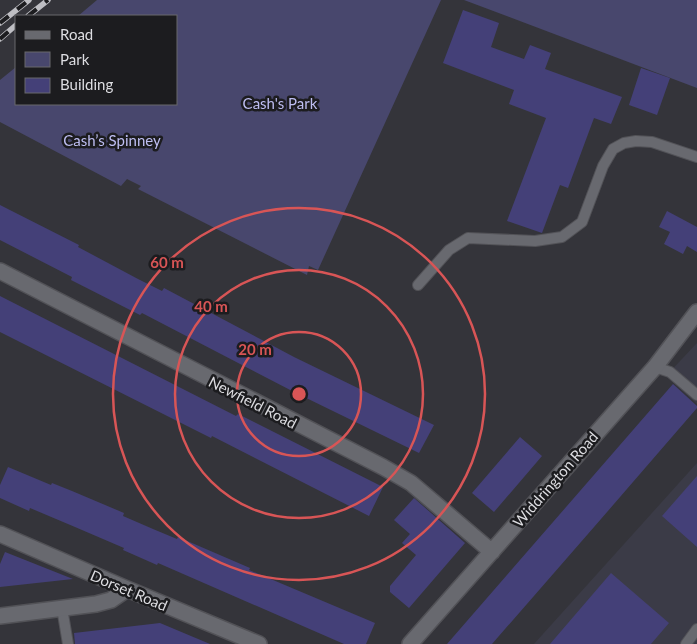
<svg xmlns="http://www.w3.org/2000/svg" width="697" height="644" font-family="Lato,sans-serif">
	<style>
		.built { fill: #3b3b47 }
		.green { fill: #48476d }
		.building { fill: #444078 }
		.lines { fill: none; stroke-linecap: round; stroke-linejoin: round }
		.lane-casing { stroke: #525257; stroke-width: 12 }
		.street-casing { stroke: #525257; stroke-width: 18 }
		.lane { stroke: #68696f; stroke-width: 10 }
		.street { stroke: #68696f; stroke-width: 15 }
		.rail-casing { stroke: #bebec3; stroke-width: 5.5 }
		.rail { stroke: #1c1c1f; stroke-width: 4; stroke-dasharray: 11; stroke-linecap: butt }
		.ring { fill: none; stroke: #d85556; stroke-width: 2.5 }
		.labels { text-anchor: middle; dominant-baseline: central; stroke-width: 5; stroke-linejoin: round; paint-order: stroke }
		.park-label { font-size: 15px; fill: #bebef2; stroke: #1c1c1f }
		.street-label { font-size: 15px; fill: #dddde1; stroke: #1c1c1f }
		.centre { fill: #d85556; stroke: #1c1c1f; stroke-width: 2.5 }
		.ring-label { font-size: 15px; text-anchor: middle; font-weight: bold; fill: #d85556; stroke: #1c1c1f; stroke-width: 5; stroke-linejoin: round; paint-order: stroke }
	</style>
	<rect width="100%" height="100%" fill="#34343a"/>
	<!-- built -->
	<path class="built" d="M697,343V404L666,376Z
		M697,463V644H534Z"/>
	<!-- green -->
	<path class="green" d="M97,0H441L318,270L309,266L307,275L138,189L141,186L127,179L121,186L0,122V80L16,67V104H176V16H78Z
		M464,0H697V88Z"/>
	<!-- building -->
	<path class="building" d="M463,10L499,23L491,47L524,59L530,45L551,53L545,69L622,97L611,124L594,118L568,188L560,185L542,233L507,221L546,118L509,104L514,90L443,63Z
		M641,68L670,78L657,115L629,105Z
		M0,205L79,245L78,247L138,279L162,291L164,288L294,357L434,425L419,453L296,393L142,313L140,315L71,280L72,277L0,240Z
		M667,211L697,227V252L687,246L683,254L664,244L670,232L659,227Z
		M0,296L236,416L238,414L383,487L369,516L212,436L211,438L0,332Z
		M673,384L697,406V408L601,519L492,644H447Z
		M520,437L542,456L494,512L472,493Z
		M8,467L51,485L52,483L72,491L124,513L123,516L153,529L177,539L178,537L250,568L249,570L375,623L366,644H344L158,563L157,565L123,550L124,548L75,527L30,508L29,511L0,498V485Z
		M697,476V547L662,516Z
		M414,498L465,543L409,608L390,592V586L416,555L402,543L410,534L394,520Z
		M5,552L73,579L0,587V564Z
		M611,573L669,623L651,644H550Z
		M160,623L210,644H75L74,633Z"/>
	<g class="lines">
		<defs>
			<path id="lane" d="M418,285L449,250L468,238L535,241L562,237L582,222L603,166L613,149L624,143L636,141L652,142L697,157
				M655,367L670,372L697,395
				M62,608L68,644
				M686,644L697,629"/>
			<path id="street" d="M0,271L383,467L411,483L492,552
				M0,534L127,589L259,644
				M0,616L96,604L111,600L127,589
				M410,644L655,367L697,312"/>
		</defs>
		<!-- lane casing -->
		<use href="#lane" class="lane-casing"/>
		<!-- street casing -->
		<use href="#street" class="street-casing"/>
		<!-- lane -->
		<use href="#lane" class="lane"/>
		<!-- street -->
		<use href="#street" class="street"/>
		<defs>
			<path id="rail" d="M28,16L48,0
				M0,23L29,0
				M0,39L16,25"/>
		</defs>
		<!-- rail casing -->
		<use href="#rail" class="rail-casing"/>
		<!-- rail -->
		<use href="#rail" class="rail"/>
	</g>
	<!-- distance rings -->
	<g class="ring">
		<circle cx="299" cy="394" r="62"/>
		<circle cx="299" cy="394" r="124"/>
		<circle cx="299" cy="394" r="186"/>
	</g>
	<g class="labels">
		<!-- park labels -->
		<g class="park-label">
			<text x="280" y="103">Cash's Park</text>
			<text x="112" y="140">Cash’s Spinney</text>
		</g>
		<!-- street labels -->
		<g class="street-label">
			<text transform="translate(253 402) rotate(27)">Newfield Road</text>
			<text transform="translate(555 479) rotate(-49)">Widdrington Road</text>
			<text transform="translate(129 590) rotate(23)">Dorset Road</text>
		</g>
	</g>
	<circle cx="299" cy="394" r="8" class="centre"/>
	<g class="ring-label">
		<text x="167" y="268">60 m</text>
		<text x="211" y="312">40 m</text>
		<text x="255" y="355">20 m</text>
	</g>
	<!-- legend -->
	<rect x="15" y="15" width="162" height="90" fill="#1c1c1f" stroke="#69696d"/>
	<rect x="25" y="31" width="25" height="8" fill="#68696f" stroke="#69696d"/>
	<text x="60" y="40" font-size="15" fill="#dddde1">Road</text>
	<rect x="25" y="52" width="25" height="15" fill="#48476d" stroke="#69696d"/>
	<text x="60" y="65" font-size="15" fill="#dddde1">Park</text>
	<rect x="25" y="78" width="25" height="15" fill="#444078" stroke="#69696d"/>
	<text x="60" y="90" font-size="15" fill="#dddde1">Building</text>
</svg>
